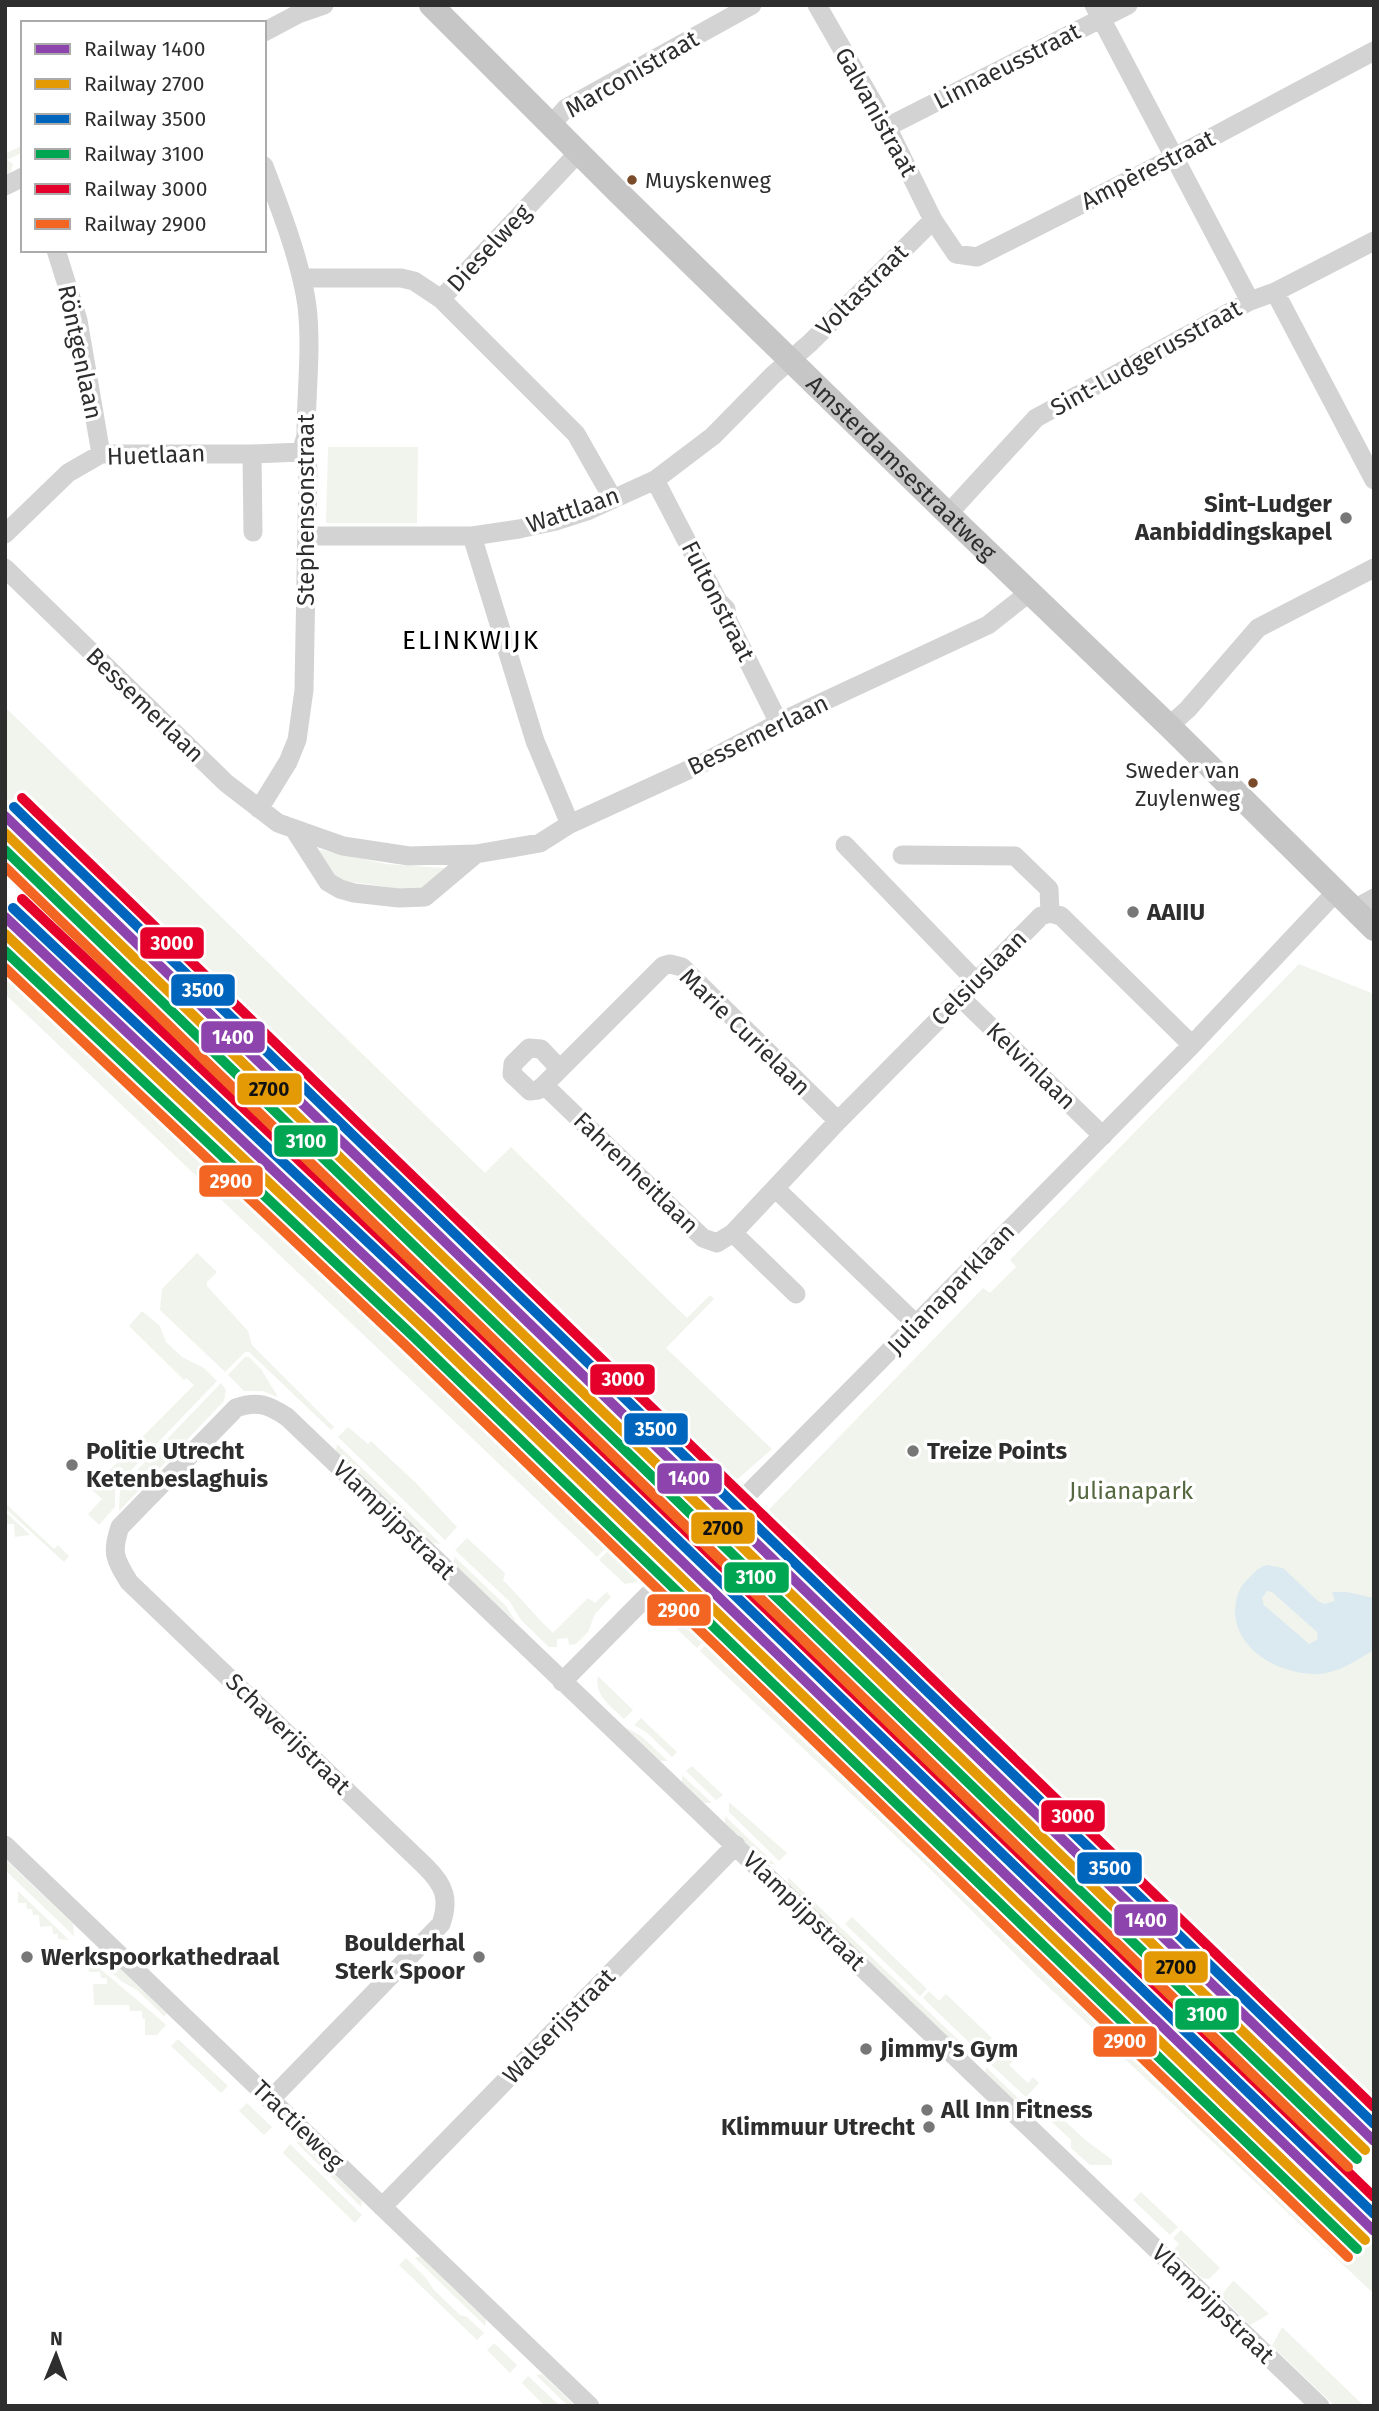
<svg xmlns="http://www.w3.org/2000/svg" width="1379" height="2411" font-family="'Fira Sans',sans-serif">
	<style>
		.green { fill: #f1f4ec }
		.water { fill: #dbe9f0; fill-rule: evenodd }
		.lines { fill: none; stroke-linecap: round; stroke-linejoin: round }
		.minor { stroke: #d3d3d3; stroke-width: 19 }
		.major { stroke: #c6c6c6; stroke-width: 24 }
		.rail-1-casing { stroke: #fff; stroke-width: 16 }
		.rail-2-casing { stroke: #fff; stroke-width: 16 }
		.rail-3-casing { stroke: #fff; stroke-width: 16 }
		.rail-4-casing { stroke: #fff; stroke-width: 16 }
		.rail-5-casing { stroke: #fff; stroke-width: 16 }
		.rail-6-casing { stroke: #fff; stroke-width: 16 }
		.rail-1 { stroke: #8e44ad; stroke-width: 10 }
		.rail-2 { stroke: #e39a05; stroke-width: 10 }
		.rail-3 { stroke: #0065bd; stroke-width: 10 }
		.rail-4 { stroke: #00a651; stroke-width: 10 }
		.rail-5 { stroke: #e4002b; stroke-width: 10 }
		.rail-6 { stroke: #f26522; stroke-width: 10 }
		.bus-dot { fill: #7a4b2a; stroke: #fff; stroke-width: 2.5 }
		.poi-dot { fill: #777; stroke: #fff; stroke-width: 2.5 }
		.labels { text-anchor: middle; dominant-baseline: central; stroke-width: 7; stroke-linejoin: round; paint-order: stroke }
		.bus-label { font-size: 22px; fill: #2e2e2e; stroke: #fff; text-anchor: start }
		.street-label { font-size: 24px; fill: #2e2e2e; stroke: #fff }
		.poi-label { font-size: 24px; font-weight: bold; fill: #2e2e2e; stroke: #fff; text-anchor: start }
		.park-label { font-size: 24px; fill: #55673f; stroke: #fff }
		.neighbourhood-label { font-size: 26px; letter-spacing: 2px; fill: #000; stroke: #fff }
		.line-badge { stroke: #fff; stroke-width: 2.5 }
		.badge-label { font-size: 19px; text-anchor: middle; font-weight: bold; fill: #fff }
		.pale-badge-label { font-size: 19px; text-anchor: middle; font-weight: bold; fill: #111 }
	</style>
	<rect width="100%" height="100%" fill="#fff"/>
	<!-- green -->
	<path class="green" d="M23,145V152L7,160L13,164L10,175L5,177V154Z
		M328,447H418L417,523H326Z
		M5,707L485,1173L511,1147L687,1318L710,1295L714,1299L666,1348L772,1449L723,1492L5,797Z
		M322,850L386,864L444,868L423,890L415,891L338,880L333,878L319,851Z
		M5,938L401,1312L629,1524L597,1557L5,994Z
		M1299,964L1374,994V2117L756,1523L983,1288L990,1293L1016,1267L1010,1260Z
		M197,1253L217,1272L207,1282V1286L248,1331L252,1345L334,1427L331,1430L249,1352H245L225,1372L160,1310L162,1289Z
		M142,1311L160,1326L166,1342L182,1357L204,1368L217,1381L115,1487V1507L99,1525L88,1514L102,1499L91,1489L194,1385L186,1378L184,1380L129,1326Z
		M245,1357H249L261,1369L278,1397L262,1391H244L228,1375Z
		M221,1383L226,1390L224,1401L119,1511L120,1488Z
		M348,1427L368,1444L371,1441L416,1483L457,1527L445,1540L338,1437Z
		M337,1444L441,1544L433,1543L336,1451Z
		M5,1503L54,1549L58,1545L69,1556L64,1562L5,1508Z
		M5,1511L30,1535L15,1537L14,1524H5Z
		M631,1528L661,1558L637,1582L625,1584L599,1560Z
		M467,1538L505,1573L503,1580C520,1597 535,1616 553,1633L588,1598L595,1603L607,1592L611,1597L595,1614L588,1632L576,1644L569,1645L568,1638L557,1639V1647H549L521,1620L510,1602L455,1550Z
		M454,1556L506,1606L516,1622L454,1564Z
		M694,1590L720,1616L725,1617L1374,2246V2294L1038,1977L918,1857L700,1651L727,1623L725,1620L697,1648L662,1615Z
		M598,1676L633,1710L624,1719C611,1706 594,1696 598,1676Z
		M641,1718L677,1752L672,1757L646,1732L634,1725Z
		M625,1727L641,1736L668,1761H660Z
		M692,1766L723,1795L716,1800L686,1771Z
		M682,1775L712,1803H704L682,1782Z
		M729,1802L787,1853L779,1861L729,1812Z
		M725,1816L775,1864H767L725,1823Z
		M5,1859L73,1924L74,1936L5,1870Z
		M788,1877L973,2054L967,2055L788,1884Z
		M18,1891L69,1940L58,1939V1934H53L52,1926L40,1927L39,1915H33L32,1909H27L26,1903H18Z
		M852,1917L927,1989L920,1996L845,1924Z
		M83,1953C110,1979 139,2000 166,2025L157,2035H145V2019L142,2018V2011H130L129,2005H94L93,1984H107V1978H101L100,1972H89L88,1966H84Z
		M110,1959L167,2014L164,2016L137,1990L121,1981L100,1961Z
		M929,1991L939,2001L946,1994L992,2038L980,2053L923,1998Z
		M178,2039L228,2086L221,2093L171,2046Z
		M1002,2048L1014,2059L1009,2065L1028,2083L1033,2077L1039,2083L1026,2097L988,2062Z
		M986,2067L1026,2106L1037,2123L985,2072Z
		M1042,2099L1083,2138L1112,2160V2165H1090L1071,2148V2140L1037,2108V2103Z
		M247,2103L272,2127L264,2135L239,2111Z
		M299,2141L362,2201L361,2207L297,2143Z
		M290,2144L362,2215L355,2223L283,2153Z
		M1141,2192L1178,2227L1170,2235L1133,2200Z
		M1181,2230L1220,2268L1209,2279L1202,2278L1173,2250L1179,2244L1173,2238Z
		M420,2256L486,2320L485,2326L415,2258Z
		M406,2258L426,2278L434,2290L460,2315L467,2317L484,2333L477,2340L399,2265Z
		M1233,2281H1234L1269,2314L1250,2325L1222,2297L1223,2293Z
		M1282,2327L1364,2406H1335L1272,2346Z
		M494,2343L517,2365L510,2373L487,2350Z
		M542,2374L575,2406H568L536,2375Z
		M528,2376L560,2406H545L522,2383Z"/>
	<!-- water -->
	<path class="water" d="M1267,1565L1283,1568L1318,1601L1324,1604L1335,1601L1332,1592H1347L1374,1598V1650C1357,1660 1340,1672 1320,1674C1283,1676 1235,1652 1235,1610C1236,1599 1238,1589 1246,1581C1253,1574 1257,1568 1267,1565ZM1267,1591L1272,1592L1317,1632L1318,1639L1309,1644L1264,1605L1262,1598Z"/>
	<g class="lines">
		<!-- minor -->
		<path class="minor" d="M817,5L887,127L933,220L956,254L977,257L1173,158L1374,51
			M1094,5L1250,301
			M264,32L298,14L324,5
			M551,125L566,108L752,5
			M887,127L1128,5
			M5,186L23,177
			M56,250L78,320L101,454
			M302,278H401L414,281L441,299L578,153
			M1275,292L1374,480
			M441,299L576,434L613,499
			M655,480L718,601L726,609L728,621L779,723
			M948,514L1036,418L1250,301L1275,292L1374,241
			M253,532L252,454L301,452
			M5,534L68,473L101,454H252
			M307,536H472L519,529L556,521L587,511L655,480L713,436L773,375L810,343L933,220
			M472,536L535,741L570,824
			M5,568L226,783L278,823L343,846L409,856L476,854L540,843L570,824L701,764L786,719L988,625L1030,592
			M1169,726L1188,709L1258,628L1374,568
			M259,809L288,762L297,740L304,690L308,468L301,452L306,436C306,394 312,348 307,306C301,262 280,208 264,166
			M294,829L328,882L340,889L354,893L399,898L425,897L476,854
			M845,845L975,980
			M902,855L1015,856L1049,889L1050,913
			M1354,909L1374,898
			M960,997L1103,1136
			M560,1069L541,1049L529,1048L513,1064L512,1074L530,1091L538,1090L544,1085L663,966L670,964L682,967L838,1121
			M544,1085L703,1238L717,1243L733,1233
			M775,1188L916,1324
			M796,1294L733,1233L838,1121L1041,916L1050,913L1061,916L1192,1045
			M562,1682L1192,1045L1336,892
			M5,1845L590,2406
			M271,2099L441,1924C450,1899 444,1885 426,1867L129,1582C115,1559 111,1553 120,1527L236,1408C257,1400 269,1405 287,1417L1320,2406
			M382,2207L736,1845"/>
		<!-- major -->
		<path class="major" id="s1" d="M431,5L619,193L948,514L1169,726L1374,929"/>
		<defs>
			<path id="rail-1" d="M5,816L1374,2141
				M5,917L430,1318L1374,2231"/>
			<path id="rail-2" d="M5,833L1365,2150
				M5,934L422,1327L1365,2240"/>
			<path id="rail-3" d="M14,807L1374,2124
				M13,908L439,1309L1374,2214"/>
			<path id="rail-4" d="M5,850L1357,2159
				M5,951L413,1336L1357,2249"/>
			<path id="rail-5" d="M22,798L1374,2107
				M22,899L447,1300L1374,2197"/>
			<path id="rail-6" d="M5,867L1348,2167
				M5,968L405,1345L1348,2257"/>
		</defs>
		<!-- rail-1 casing -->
		<use href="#rail-1" class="rail-1-casing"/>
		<!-- rail-2 casing -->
		<use href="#rail-2" class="rail-2-casing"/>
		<!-- rail-3 casing -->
		<use href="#rail-3" class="rail-3-casing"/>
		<!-- rail-4 casing -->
		<use href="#rail-4" class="rail-4-casing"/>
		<!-- rail-5 casing -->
		<use href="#rail-5" class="rail-5-casing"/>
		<!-- rail-6 casing -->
		<use href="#rail-6" class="rail-6-casing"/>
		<!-- rail-1 -->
		<use href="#rail-1" class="rail-1"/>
		<!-- rail-2 -->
		<use href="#rail-2" class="rail-2"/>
		<!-- rail-3 -->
		<use href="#rail-3" class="rail-3"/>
		<!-- rail-4 -->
		<use href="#rail-4" class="rail-4"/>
		<!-- rail-5 -->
		<use href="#rail-5" class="rail-5"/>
		<!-- rail-6 -->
		<use href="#rail-6" class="rail-6"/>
	</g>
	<!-- markers -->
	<g class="bus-dot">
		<circle cx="632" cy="180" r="6"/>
		<circle cx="1253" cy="783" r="6"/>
	</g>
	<g class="poi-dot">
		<circle cx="1346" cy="518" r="7"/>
		<circle cx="1133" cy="912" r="7"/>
		<circle cx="913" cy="1451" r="7"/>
		<circle cx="72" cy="1465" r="7"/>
		<circle cx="27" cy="1957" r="7"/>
		<circle cx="479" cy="1957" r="7"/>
		<circle cx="866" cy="2049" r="7"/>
		<circle cx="927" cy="2110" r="7"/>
		<circle cx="929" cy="2127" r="7"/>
	</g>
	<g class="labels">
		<!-- bus labels -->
		<g class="bus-label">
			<text x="645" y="180">Muyskenweg</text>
			<text x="1240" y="770" text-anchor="end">Sweder van<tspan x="1240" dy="28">Zuylenweg</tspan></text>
		</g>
		<!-- street labels -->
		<g class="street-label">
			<text transform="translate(1007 66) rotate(-27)">Linnaeusstraat</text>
			<text transform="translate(632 74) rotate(-30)">Marconistraat</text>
			<text transform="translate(876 112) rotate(61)">Galvanistraat</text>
			<text transform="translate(1148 170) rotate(-27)">Ampèrestraat</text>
			<text transform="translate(489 248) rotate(-47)">Dieselweg</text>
			<text transform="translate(862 290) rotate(-45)">Voltastraat</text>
			<text transform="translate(80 352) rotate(78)">Röntgenlaan</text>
			<text transform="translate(1146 358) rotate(-29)">Sint-Ludgerusstraat</text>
			<text transform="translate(156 455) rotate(-2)">Huetlaan</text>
			<text stroke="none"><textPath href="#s1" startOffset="660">Amsterdamsestraatweg</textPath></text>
			<text transform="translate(306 510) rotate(-90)">Stephensonstraat</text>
			<text transform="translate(573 510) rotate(-19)">Wattlaan</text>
			<text transform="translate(718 601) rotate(63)">Fultonstraat</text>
			<text transform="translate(145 705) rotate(44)">Bessemerlaan</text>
			<text transform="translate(758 735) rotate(-26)">Bessemerlaan</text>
			<text transform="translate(979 978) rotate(-45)">Celsiuslaan</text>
			<text transform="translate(745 1032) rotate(44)">Marie Curielaan</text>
			<text transform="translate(1031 1066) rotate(44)">Kelvinlaan</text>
			<text transform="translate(636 1173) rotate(44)">Fahrenheitlaan</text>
			<text transform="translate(951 1289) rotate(-46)">Julianaparklaan</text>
			<text transform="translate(394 1520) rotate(44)">Vlampijpstraat</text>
			<text transform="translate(288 1734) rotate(44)">Schaverijstraat</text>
			<text transform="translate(804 1911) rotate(44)">Vlampijpstraat</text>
			<text transform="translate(559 2026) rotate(-46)">Walserijstraat</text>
			<text transform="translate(298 2125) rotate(44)">Tractieweg</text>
			<text transform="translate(1213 2304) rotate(44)">Vlampijpstraat</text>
		</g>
		<!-- poi labels -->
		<g class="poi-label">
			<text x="1332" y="504" text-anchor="end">Sint-Ludger<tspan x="1332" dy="28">Aanbiddingskapel</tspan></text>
			<text x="1147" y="912">AAIIU</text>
			<text x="86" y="1451">Politie Utrecht<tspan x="86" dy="28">Ketenbeslaghuis</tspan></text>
			<text x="927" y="1451">Treize Points</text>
			<text x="465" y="1943" text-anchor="end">Boulderhal<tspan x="465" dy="28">Sterk Spoor</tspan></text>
			<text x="41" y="1957">Werkspoorkathedraal</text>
			<text x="880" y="2049">Jimmy's Gym</text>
			<text x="941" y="2110">All Inn Fitness</text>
			<text x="915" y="2127" text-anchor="end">Klimmuur Utrecht</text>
		</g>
		<!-- park labels -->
		<g class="park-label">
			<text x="1131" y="1491">Julianapark</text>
		</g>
		<!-- neighbourhood labels -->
		<g class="neighbourhood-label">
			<text x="471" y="640">ELINKWIJK</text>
		</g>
	</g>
	<g class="line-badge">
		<rect x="139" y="926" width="66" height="34" rx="7" fill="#e4002b"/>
		<rect x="170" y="973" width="66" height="34" rx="7" fill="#0065bd"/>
		<rect x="200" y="1020" width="66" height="34" rx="7" fill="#8e44ad"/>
		<rect x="236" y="1072" width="67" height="34" rx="7" fill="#e39a05"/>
		<rect x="273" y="1124" width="66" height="34" rx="7" fill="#00a651"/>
		<rect x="198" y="1164" width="66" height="34" rx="7" fill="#f26522"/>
		<rect x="589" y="1363" width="67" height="33" rx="7" fill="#e4002b"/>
		<rect x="623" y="1412" width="66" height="34" rx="7" fill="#0065bd"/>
		<rect x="656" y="1462" width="67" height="33" rx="7" fill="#8e44ad"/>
		<rect x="690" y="1511" width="66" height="34" rx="7" fill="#e39a05"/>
		<rect x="723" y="1561" width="67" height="33" rx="7" fill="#00a651"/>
		<rect x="646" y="1593" width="66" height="34" rx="7" fill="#f26522"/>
		<rect x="1040" y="1799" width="66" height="34" rx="7" fill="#e4002b"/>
		<rect x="1076" y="1851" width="67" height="34" rx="7" fill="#0065bd"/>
		<rect x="1113" y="1903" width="66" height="34" rx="7" fill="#8e44ad"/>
		<rect x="1143" y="1950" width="66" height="34" rx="7" fill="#e39a05"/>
		<rect x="1174" y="1997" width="66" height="34" rx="7" fill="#00a651"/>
		<rect x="1092" y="2025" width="66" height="33" rx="7" fill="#f26522"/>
	</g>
	<g class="badge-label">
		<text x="172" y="950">3000</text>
		<text x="203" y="997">3500</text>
		<text x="233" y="1044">1400</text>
		<text x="306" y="1148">3100</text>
		<text x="231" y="1188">2900</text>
		<text x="623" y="1386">3000</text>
		<text x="656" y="1436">3500</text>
		<text x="689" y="1485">1400</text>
		<text x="756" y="1584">3100</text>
		<text x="679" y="1617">2900</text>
		<text x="1073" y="1823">3000</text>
		<text x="1110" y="1875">3500</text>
		<text x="1146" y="1927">1400</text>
		<text x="1207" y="2021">3100</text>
		<text x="1125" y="2048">2900</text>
	</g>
	<g class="pale-badge-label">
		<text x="269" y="1096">2700</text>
		<text x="723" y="1535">2700</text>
		<text x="1176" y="1974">2700</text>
	</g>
	<!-- border -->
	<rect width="1379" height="2411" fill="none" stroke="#2e2e2e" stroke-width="14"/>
	<!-- legend -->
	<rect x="21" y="21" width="245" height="231" fill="#ffffff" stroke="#ababab" stroke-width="2"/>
	<rect x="35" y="44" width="35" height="10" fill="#8e44ad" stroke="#ababab" stroke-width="2"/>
	<text x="84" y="56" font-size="21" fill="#2e2e2e">Railway 1400</text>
	<rect x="35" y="79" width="35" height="10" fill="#e39a05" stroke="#ababab" stroke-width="2"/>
	<text x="84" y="91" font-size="21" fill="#2e2e2e">Railway 2700</text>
	<rect x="35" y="114" width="35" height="10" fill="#0065bd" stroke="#ababab" stroke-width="2"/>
	<text x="84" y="126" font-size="21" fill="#2e2e2e">Railway 3500</text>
	<rect x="35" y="149" width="35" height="10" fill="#00a651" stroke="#ababab" stroke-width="2"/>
	<text x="84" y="161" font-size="21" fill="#2e2e2e">Railway 3100</text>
	<rect x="35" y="184" width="35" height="10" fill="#e4002b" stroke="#ababab" stroke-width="2"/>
	<text x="84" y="196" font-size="21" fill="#2e2e2e">Railway 3000</text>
	<rect x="35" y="219" width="35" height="10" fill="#f26522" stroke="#ababab" stroke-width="2"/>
	<text x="84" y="231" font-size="21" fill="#2e2e2e">Railway 2900</text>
	<!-- north arrow -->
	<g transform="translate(56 2355) rotate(1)" stroke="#ffffff" stroke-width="5" paint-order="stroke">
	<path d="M0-5L12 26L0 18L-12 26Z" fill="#2e2e2e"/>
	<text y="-10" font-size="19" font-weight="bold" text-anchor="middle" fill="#2e2e2e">N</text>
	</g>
</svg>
